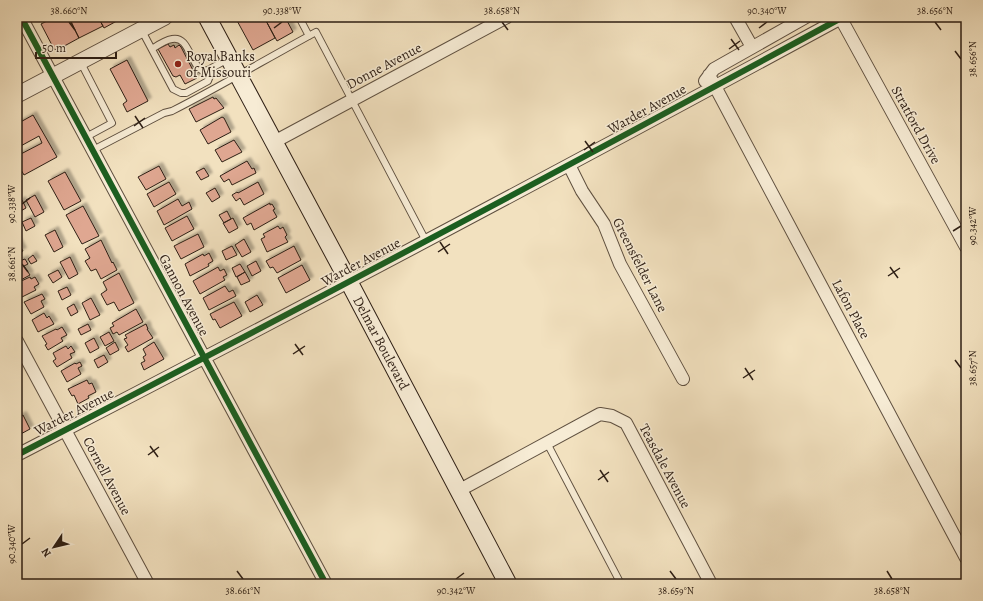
<svg xmlns="http://www.w3.org/2000/svg" width="983" height="601" font-family="Alegreya,serif">
	<style>
		.building { fill: #dfa791; stroke: #2e1f15; filter: url(#shadow) }
		.lines { fill: none; stroke-linecap: round; stroke-linejoin: round }
		.service-casing { stroke: #5f5040; stroke-width: 8 }
		.minor-casing { stroke: #5f5040; stroke-width: 14 }
		.tertiary-casing { stroke: #5f5040; stroke-width: 17 }
		.secondary-casing { stroke: #2e1f15; stroke-width: 19 }
		.service { stroke: #f7ecd5; stroke-width: 6 }
		.minor { stroke: #f7ecd5; stroke-width: 12 }
		.tertiary { stroke: #f7ecd5; stroke-width: 15 }
		.secondary { stroke: #f7ecd5; stroke-width: 17 }
		.cycleway-casing { stroke: #f7ecd5; stroke-width: 8 }
		.cycleway { stroke: #1b5e20; stroke-width: 6 }
		.ticks { fill: none; stroke: #2e1f15; stroke-width: 1.5 }
		.poi-dot { fill: #8f2418; stroke: #f7ecd5; stroke-width: 1.5 }
		.labels { text-anchor: middle; dominant-baseline: central; stroke-width: 3; stroke-linejoin: round; paint-order: stroke }
		.poi-label { font-size: 14px; fill: #2e1f15; stroke: #f7ecd5; text-anchor: start }
		.street-label { font-size: 14px; fill: #2e1f15; stroke: #f7ecd5 }
		.neatline { fill: none; stroke: #2e1f15; stroke-width: 1.5 }
		.ticks-label { font-size: 10px; text-anchor: middle; fill: #2e1f15 }
	</style>
	<defs>
		<filter id="shadow"><feDropShadow dx="3.5" dy="-3.5" stdDeviation="1" flood-color="#0004"/></filter>
	</defs>
	<rect width="100%" height="100%" fill="#f2e1bf"/>
	<filter id="stains"><feTurbulence type="fractalNoise" baseFrequency=".005" numOctaves="4"/><feColorMatrix values="0 0 0 0 .2 0 0 0 0 .09 0 0 0 0 .02 0 0 0 .5 -.17"/></filter>
	<radialGradient id="worn" r=".72"><stop offset=".6" stop-color="#630" stop-opacity="0"/><stop offset="1" stop-color="#630" stop-opacity=".3"/></radialGradient>
	<!-- building -->
	<path class="building" d="M55,17H69L79,38L57,50L54,49L41,24Z
		M68,17H98L103,26L79,38Z
		M98,17H124L104,28Z
		M235,17H264L275,38L253,50Z
		M264,17H285L293,32L277,41Z
		M168,44L170,47L174,45L175,48L179,45L181,47L197,78L185,84L180,75L176,77L173,76L158,49Z
		M127,60L148,101L127,112L123,104L127,101L110,69Z
		M213,97L214,99L216,98L224,108L196,122L189,109Z
		M33,115L57,157L24,175L17,163V156L42,143L39,136L17,148V124Z
		M222,117L224,118L231,132L208,144L200,130Z
		M234,140L242,152L222,162L215,150Z
		M247,161L252,169L254,168L256,173L232,185L229,179L224,182L220,176Z
		M159,166L166,179L146,190L138,177Z
		M204,168L209,176L201,180L196,172Z
		M65,172L81,201L64,210L48,181Z
		M169,182L176,194L154,207L147,194Z
		M258,182L264,194L244,205L240,198L236,201L232,195L237,192L238,193Z
		M215,188L220,197L212,202L206,193Z
		M35,195L44,212L35,217L26,200Z
		M178,199L182,206L189,202L192,209L164,225L157,211Z
		M22,200L26,208L17,213V203Z
		M270,203V205L272,204L275,209L273,210L277,217L254,230L251,223L247,225L243,218Z
		M83,206L99,236L82,244L66,215Z
		M227,211L231,219L224,223L219,215Z
		M187,216L194,229L172,241L165,228Z
		M31,218L35,226L26,231L22,222Z
		M233,218L238,228L229,233L223,223Z
		M278,226L280,229L283,227L287,235L285,237L288,242L267,252L261,239L265,237L263,234Z
		M55,230L63,247L54,252L45,235Z
		M198,234L204,247L181,259L174,246Z
		M244,239L251,252L242,257L235,245Z
		M17,240L23,251L17,254Z
		M101,240L112,263L113,262L117,270L101,279L96,269L91,271L85,261L90,258L85,249Z
		M232,246L237,255L226,260L222,251Z
		M294,246L301,260L277,273L273,267L270,268L266,261Z
		M209,253L213,261L208,264L209,266L190,276L185,264L203,254L204,256Z
		M33,255L37,261L31,264L28,259Z
		M70,257L78,274L69,279L60,262Z
		M25,259L28,264L24,266L30,275L17,282V262Z
		M256,261L261,271L252,276L247,266Z
		M240,264L245,272L236,277L232,268Z
		M302,265L310,280L286,293L278,278Z
		M218,267L220,271L224,269L227,275L223,277L225,280L200,294L193,281Z
		M58,270L62,277L53,283L48,275Z
		M245,272L250,281L241,285L237,277Z
		M119,273L134,303L119,311L114,302L107,305L101,294L107,290L103,282Z
		M30,277L31,279L35,277L39,284L34,287L36,290L22,297L18,293L20,292L17,283Z
		M225,286L229,292L233,290L236,296L209,310L203,298Z
		M67,287L71,295L62,300L58,291Z
		M42,294L45,299L41,301L44,307L31,314L24,302Z
		M257,295L263,305L250,312L245,302Z
		M91,298L100,315L90,320L82,303Z
		M234,302L242,316L220,328L215,319L213,320L210,314Z
		M74,304L78,312L71,316L67,308Z
		M136,309L143,322L119,335L117,332L113,334L110,328L114,326L112,323Z
		M44,313L47,318L49,316L54,324L38,332L32,320Z
		M88,324L91,330L81,335L78,329Z
		M146,324L148,329H147L153,338L128,352L125,347L128,345L124,339L127,338L125,335Z
		M62,327L67,335L61,338L63,341L48,350L45,345L47,344L42,336L56,329L57,330Z
		M109,332L114,341L105,346L100,337Z
		M94,338L99,348L90,353L85,343Z
		M115,342L119,350L110,355L106,348Z
		M154,342L164,359L144,370L141,363L145,361L143,357L146,355L143,349Z
		M66,346L68,349L71,346L75,352L70,354L72,358L57,367L53,361L56,359L53,353Z
		M104,355L108,362L98,368L94,360Z
		M80,362L82,366L78,368L81,374L67,382L61,371L75,363L76,364Z
		M87,380L89,384L92,383L96,392L88,396L89,398L78,404L74,395L72,396L68,389Z
		M23,415L30,429L17,436V418Z"/>
	<g class="lines">
		<defs>
			<path id="service" d="M299,17L309,36
				M141,29L173,89L181,93H186L208,81L210,76L208,70
				M152,49C158,45 165,40 172,39C189,35 190,65 203,71L208,70L228,59
				M80,61L112,123L86,137
				M93,150L164,113L172,111C221,86 268,58 316,32L426,241
				M547,443L621,584"/>
			<path id="minor" d="M21,17L326,584
				M735,17L752,47
				M840,17L966,247
				M709,75L966,558
				M705,81L714,69L806,17
				M274,142L507,17
				M569,165L582,191L604,224L620,264L683,379
				M17,341L148,584
				M17,455C294,312 569,166 843,17
				M458,491L600,414L612,416L626,423L711,584"/>
			<path id="tertiary" d="M17,95L165,17"/>
			<path id="secondary" d="M207,17L349,282L508,584"/>
		</defs>
		<!-- service casing -->
		<use href="#service" class="service-casing"/>
		<!-- minor casing -->
		<use href="#minor" class="minor-casing"/>
		<!-- tertiary casing -->
		<use href="#tertiary" class="tertiary-casing"/>
		<!-- secondary casing -->
		<use href="#secondary" class="secondary-casing"/>
		<!-- service -->
		<use href="#service" class="service"/>
		<!-- minor -->
		<use href="#minor" class="minor"/>
		<!-- tertiary -->
		<use href="#tertiary" class="tertiary"/>
		<!-- secondary -->
		<use href="#secondary" class="secondary"/>
		<defs>
			<path id="cycleway" d="M21,17L326,584
				M17,455C294,312 569,166 843,17"/>
		</defs>
		<!-- cycleway casing -->
		<use href="#cycleway" class="cycleway-casing"/>
		<!-- cycleway -->
		<use href="#cycleway" class="cycleway"/>
	</g>
	<!-- ticks -->
	<path class="ticks" d="M69,22L75,30M502,22L508,30M935,22L941,30M274,28L282,22M759,28L767,22M731,39L739,50M729,49L740,41M955,51L961,59M135,116L143,128M134,126L145,118M585,141L593,152M584,150L595,142M22,204L30,198M953,231L961,226M440,242L448,254M438,252L450,244M22,264L28,272M890,267L898,278M888,276L900,268M295,344L303,355M293,354L305,346M955,360L961,368M745,368L753,380M743,378L755,370M150,446L158,457M148,455L159,447M600,470L608,482M598,480L609,472M22,544L30,538M237,571L243,579M670,571L676,579M887,571L892,579M456,579L464,573"/>
	<!-- markers -->
	<circle class="poi-dot" cx="178" cy="64" r="4"/>
	<g class="labels">
		<!-- poi labels -->
		<g class="poi-label">
			<text x="186" y="56">Royal Banks<tspan x="186" dy="16">of Missouri</tspan></text>
		</g>
		<!-- street labels -->
		<g class="street-label">
			<text transform="translate(384 66) rotate(-28)">Donne Avenue</text>
			<text transform="translate(647 109) rotate(-29)">Warder Avenue</text>
			<text transform="translate(916 125) rotate(61)">Stratford Drive</text>
			<text transform="translate(361 262) rotate(-28)">Warder Avenue</text>
			<text transform="translate(640 265) rotate(63)">Greensfelder Lane</text>
			<text transform="translate(184 295) rotate(62)">Gannon Avenue</text>
			<text transform="translate(851 309) rotate(62)">Lafon Place</text>
			<text transform="translate(381 343) rotate(62)">Delmar Boulevard</text>
			<text transform="translate(74 412) rotate(-27)">Warder Avenue</text>
			<text transform="translate(665 466) rotate(62)">Teasdale Avenue</text>
			<text transform="translate(107 476) rotate(62)">Cornell Avenue</text>
		</g>
	</g>
	<!-- margin -->
	<rect width="983" height="601" fill="none" stroke="#f2e1bf" stroke-width="44"/>
	<!-- north arrow -->
	<g transform="translate(54 547) rotate(235)" stroke="#f7ecd5" stroke-width="3" paint-order="stroke">
	<path d="M0-3L7 15L0 10L-7 15Z" fill="#2e1f15"/>
	<text y="-6" font-size="11" font-weight="bold" text-anchor="middle" fill="#2e1f15">N</text>
	</g>
	<!-- scale -->
	<path d="M36 52v6h80v-6" fill="none" stroke="#2e1f15" stroke-width="2"/>
	<text x="42" y="52" font-size="12" fill="#2e1f15" stroke="#f7ecd5" stroke-width="3" paint-order="stroke">50 m</text>
	<rect x="22" y="22" width="939" height="557" class="neatline"/>
	<g class="ticks-label">
		<text x="69" y="14">38.660°N</text>
		<text x="282" y="14">90.338°W</text>
		<text x="502" y="14">38.658°N</text>
		<text x="767" y="14">90.340°W</text>
		<text x="935" y="14">38.656°N</text>
		<text transform="translate(972 59) rotate(-90)" y="4">38.656°N</text>
		<text transform="translate(11 204) rotate(-90)" y="4">90.338°W</text>
		<text transform="translate(972 226) rotate(-90)" y="4">90.342°W</text>
		<text transform="translate(11 264) rotate(-90)" y="4">38.661°N</text>
		<text transform="translate(972 368) rotate(-90)" y="4">38.657°N</text>
		<text transform="translate(11 544) rotate(-90)" y="4">90.340°W</text>
		<text x="243" y="594">38.661°N</text>
		<text x="456" y="594">90.342°W</text>
		<text x="676" y="594">38.659°N</text>
		<text x="892" y="594">38.658°N</text>
	</g>
	<rect width="100%" height="100%" filter="url(#stains)"/>
	<rect width="100%" height="100%" fill="url(#worn)"/>
</svg>
